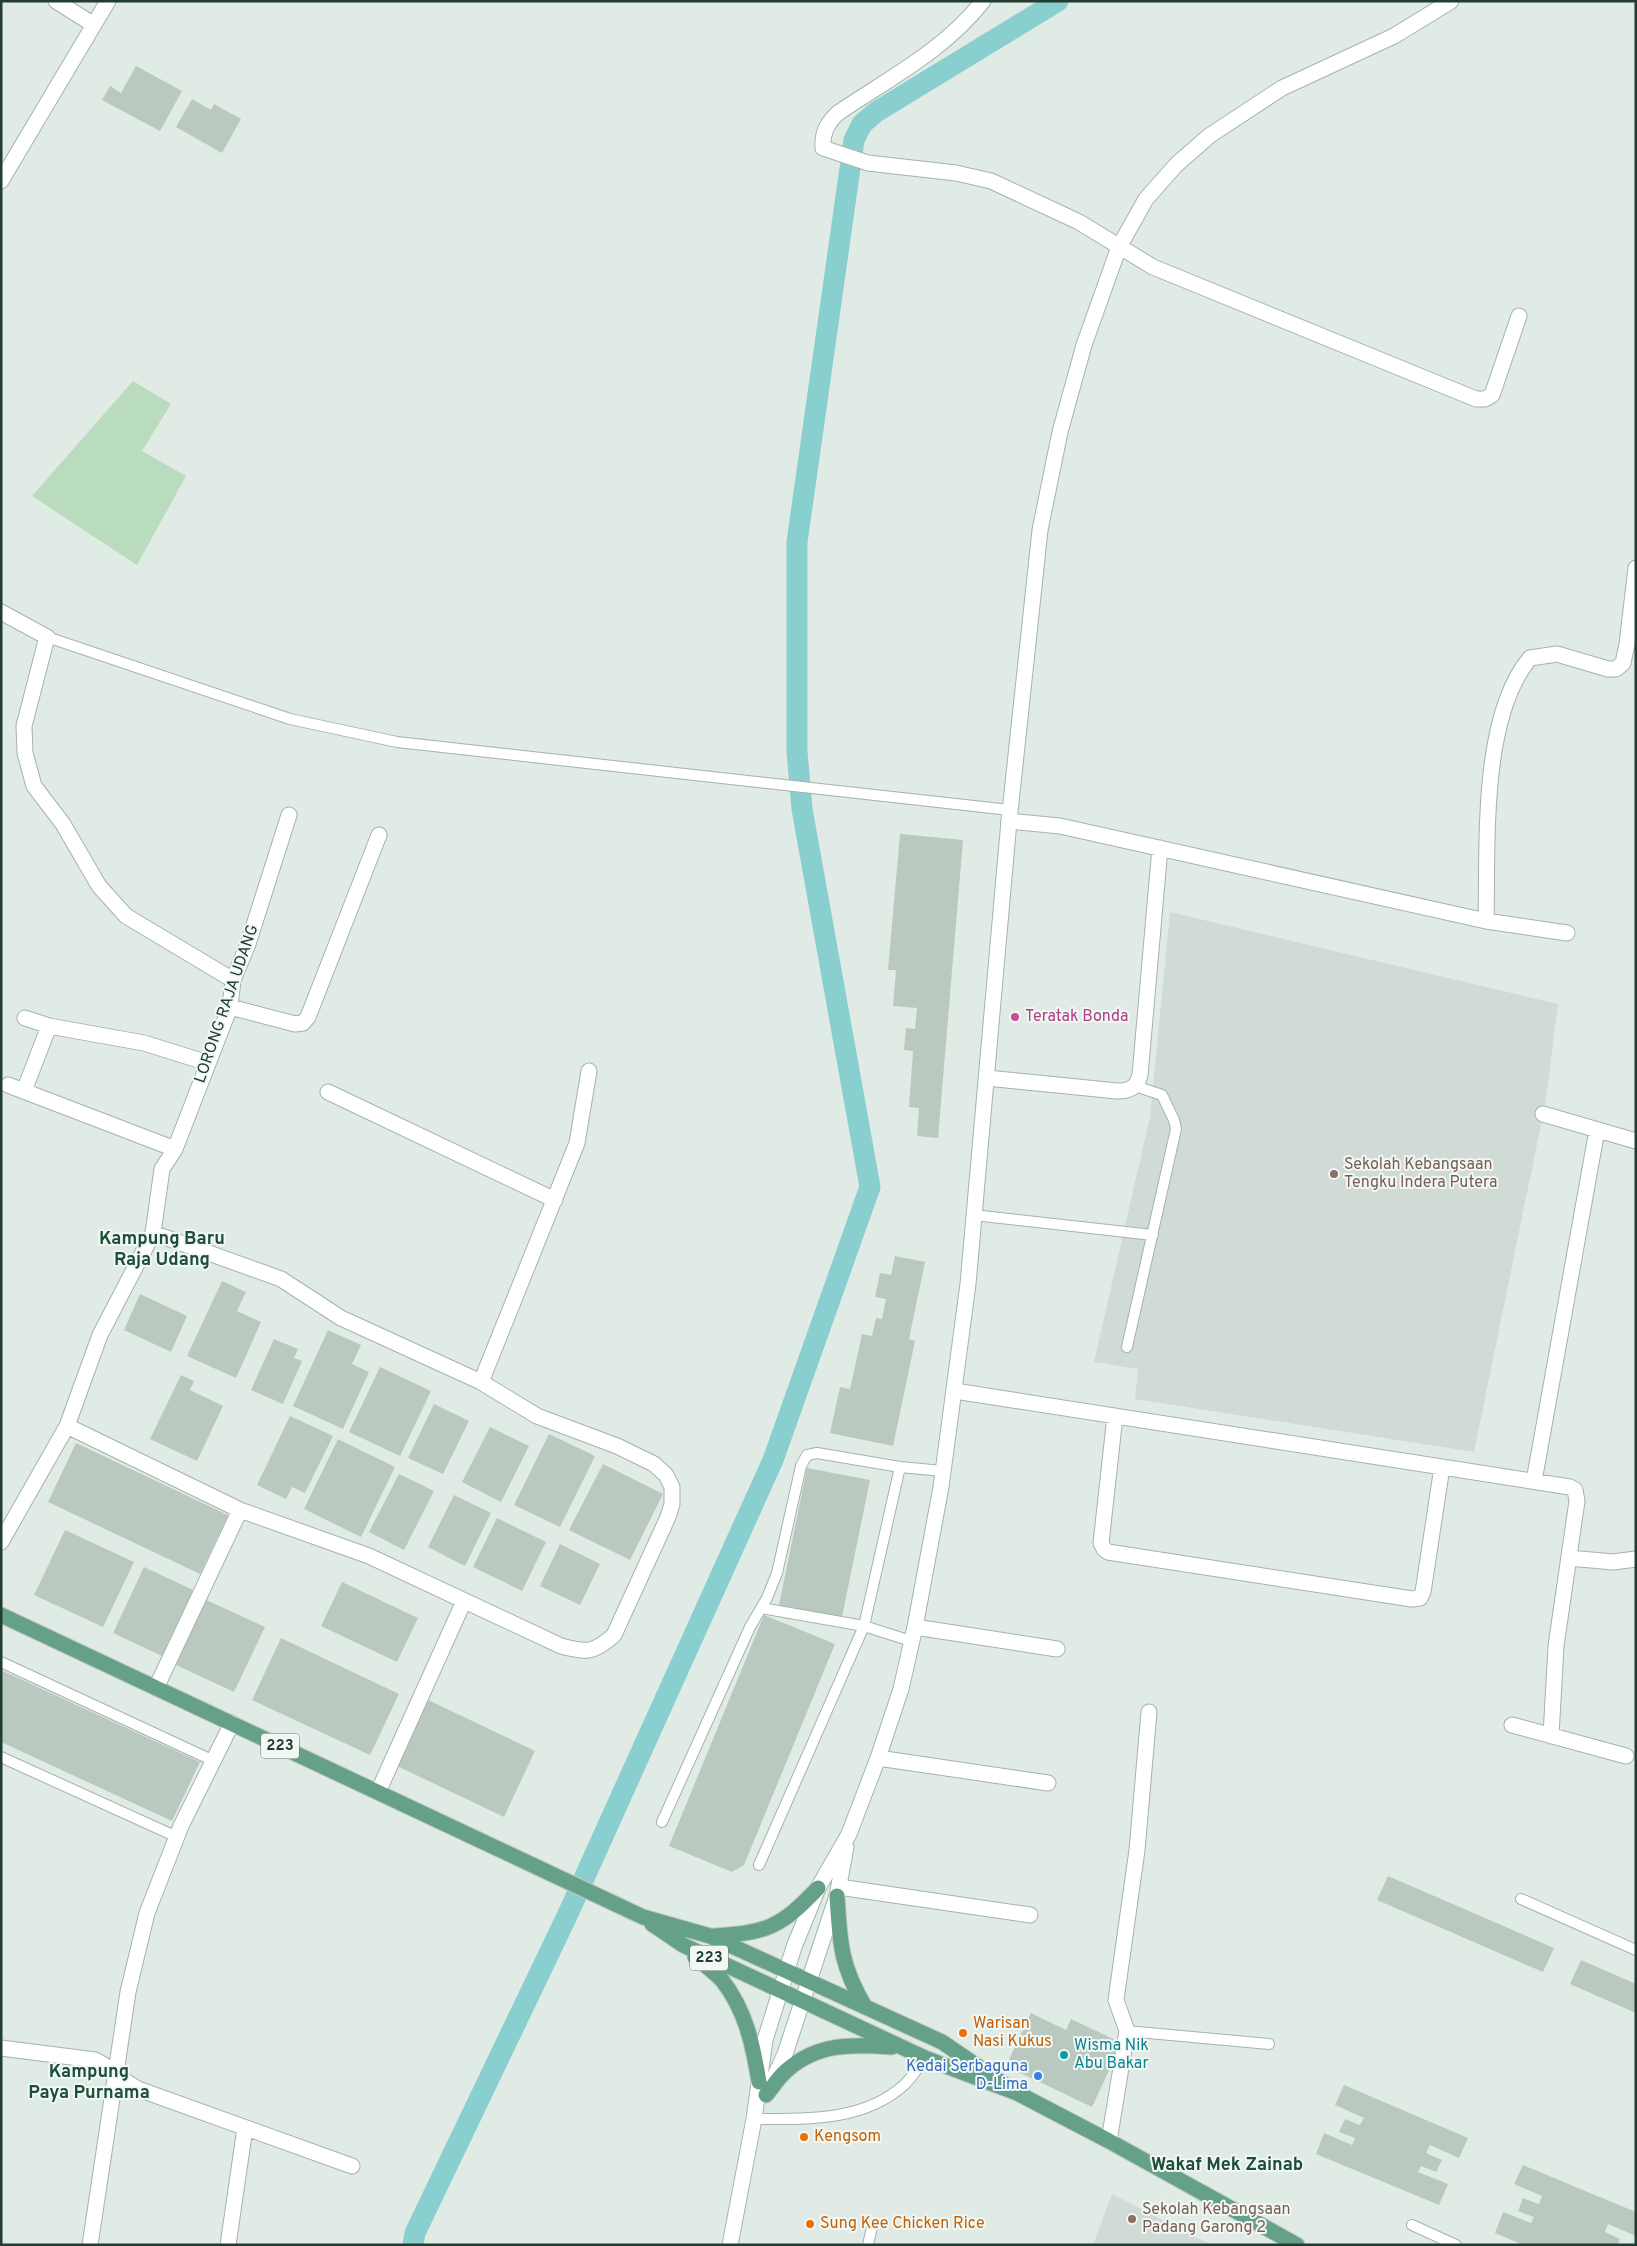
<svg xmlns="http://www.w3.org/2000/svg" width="1637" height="2246" font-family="Overpass,sans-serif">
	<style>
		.built { fill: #cfdbd4 }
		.green { fill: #b9dcbe }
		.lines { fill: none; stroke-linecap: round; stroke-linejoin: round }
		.canal { stroke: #89cfd0; stroke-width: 21 }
		.building { fill: #b9c9c0 }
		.service-casing { stroke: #a4b3ab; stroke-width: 12 }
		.minor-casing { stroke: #a4b3ab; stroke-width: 17 }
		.secondary-casing { stroke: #9fb7ab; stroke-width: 17 }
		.primary-casing { stroke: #c1c8c5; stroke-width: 17 }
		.service { stroke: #fff; stroke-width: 10 }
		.minor { stroke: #fff; stroke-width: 15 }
		.secondary { stroke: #fff; stroke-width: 15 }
		.primary { stroke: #65a189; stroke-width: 15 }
		.hotel-dot { fill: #d1479c; stroke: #f1f8f3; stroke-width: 2 }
		.education-dot { fill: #8d6e63; stroke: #f1f8f3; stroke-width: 2 }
		.food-dot { fill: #e8710a; stroke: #f1f8f3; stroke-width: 2 }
		.culture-dot { fill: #0f9aa8; stroke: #f1f8f3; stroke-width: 2 }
		.shop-dot { fill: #3f7fe0; stroke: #f1f8f3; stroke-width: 2 }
		.labels { text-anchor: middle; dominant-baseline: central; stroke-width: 4; stroke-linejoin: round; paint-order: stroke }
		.shield { fill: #f1f8f3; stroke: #5f746b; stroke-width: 1 }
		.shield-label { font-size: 15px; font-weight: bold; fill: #213c31 }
		.street-label { font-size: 16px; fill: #213c31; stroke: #f1f8f3 }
		.hotel-label { font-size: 16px; fill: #b23c85; stroke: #f1f8f3; text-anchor: start }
		.education-label { font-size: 16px; fill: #785e54; stroke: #f1f8f3; text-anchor: start }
		.food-label { font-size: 16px; fill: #c56008; stroke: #f1f8f3; text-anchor: start }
		.culture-label { font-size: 16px; fill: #0d838f; stroke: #f1f8f3; text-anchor: start }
		.shop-label { font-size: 16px; fill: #366cbe; stroke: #f1f8f3; text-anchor: end }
		.neighbourhood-label { font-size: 18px; font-weight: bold; fill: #1d4e3b; stroke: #f1f8f3 }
	</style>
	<rect width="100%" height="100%" fill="#e1ebe5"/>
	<!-- built -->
	<path class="built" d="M1170,912L1558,1004L1546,1100L1474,1452L1135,1399L1138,1369L1094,1362L1150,1117Z
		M1112,2194L1211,2245H1093Z"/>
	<!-- green -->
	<path class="green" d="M133,381L171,404L142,451L186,476L137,565L32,496Z"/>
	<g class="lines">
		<!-- canal -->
		<path class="canal" d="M413,2245L415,2233L567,1916L773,1460L870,1187L802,809L797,751V542L854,140L862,124L876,112L1058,1"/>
	</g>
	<!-- building -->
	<path class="building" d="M136,66L182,91L160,131L102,100L110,86L121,93Z
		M192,99L211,110L214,104L241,119L222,153L176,127Z
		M900,834L963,840L938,1138L917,1136L919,1108L909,1107L913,1051L904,1050L906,1028L915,1029L917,1008L893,1006L896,970H888Z
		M895,1256L925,1262L909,1339L915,1341L893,1446L830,1433L840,1387L850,1389L862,1334L872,1336L876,1318L882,1319L886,1299L875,1297L880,1273L891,1275Z
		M222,1281L246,1292L237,1311L261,1322L236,1378L187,1356Z
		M140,1294L187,1316L171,1352L124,1330Z
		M328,1330L361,1345L352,1364L369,1372L343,1429L293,1406Z
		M274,1339L298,1349L294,1358L302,1361L283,1404L251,1390Z
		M380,1367L431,1391L400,1456L349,1432Z
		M181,1375L194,1381L190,1390L223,1406L197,1461L150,1439Z
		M434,1404L469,1421L443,1474L408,1458Z
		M290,1416L333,1436L305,1493L292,1487L286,1499L257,1485Z
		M490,1427L529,1446L501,1502L462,1482Z
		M549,1434L595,1456L560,1527L514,1505Z
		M338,1439L395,1467L361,1537L304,1509Z
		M76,1443L228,1515L200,1574L48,1502Z
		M603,1464L663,1494L630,1560L569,1530Z
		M807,1468L870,1480L842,1617L779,1605Z
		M399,1474L434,1491L404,1550L369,1532Z
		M454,1495L491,1513L465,1566L428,1547Z
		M497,1518L546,1542L522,1591L473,1567Z
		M65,1530L134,1562L103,1627L34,1595Z
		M560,1544L600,1564L580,1605L540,1586Z
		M144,1567L193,1590L162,1656L113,1633Z
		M342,1582L418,1618L397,1662L321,1626Z
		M204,1599L265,1627L234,1692L174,1664Z
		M764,1615L835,1644L744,1865L732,1872L669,1846Z
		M281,1638L399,1694L370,1755L252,1700Z
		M1,1670L200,1762L172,1821L1,1742Z
		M426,1699L535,1751L504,1817L395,1765Z
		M1388,1876L1554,1948L1543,1972L1377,1900Z
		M1581,1960L1636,1984V2013L1570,1984Z
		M1031,2013L1066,2030L1071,2019L1122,2043L1092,2107L1006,2066Z
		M1344,2085L1468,2138L1459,2158L1430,2145L1426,2153L1442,2160L1436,2172L1421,2166L1418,2172L1448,2184L1439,2205L1316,2154L1324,2133L1352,2145L1355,2138L1339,2132L1345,2119L1360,2125L1364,2118L1335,2105Z
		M1523,2165L1636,2212V2236L1608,2224L1605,2232L1620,2239L1618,2245H1523L1495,2233L1503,2212L1531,2223L1534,2217L1518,2211L1523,2198L1539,2204L1542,2196L1514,2184Z"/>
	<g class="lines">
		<defs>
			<path id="service" d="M47,637L290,719L397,742L1010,810
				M974,1215L1153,1235
				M1127,1347L1176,1129L1174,1120L1162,1095L1135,1086
				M900,1467L864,1626L911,1641
				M1,1662L214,1761
				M1,1757L177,1837
				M662,1822L750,1627L767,1598L777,1573L801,1466L807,1455L817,1453L900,1467L943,1471
				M759,1865L864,1626L761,1608
				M1521,1899L1636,1950
				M1127,2031L1269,2044
				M754,2119C805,2119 863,2122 904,2085C912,2078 918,2067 925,2058
				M1412,2225L1456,2245
				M868,2245L872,2227"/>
			<path id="minor" d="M56,1L94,25
				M983,1C945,50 888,79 838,113C827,123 822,133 823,148L868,163L956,173L991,181L1079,222L1153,267L1476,399H1485L1492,395L1519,316
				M1,181L108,1
				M1,612L47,637L24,726L25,753L34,786L63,824L99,886L126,916L233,980
				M1009,821L1060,826L1486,921L1567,933
				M1486,921C1488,845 1480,718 1530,658L1557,654L1608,669H1616L1623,663L1627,644L1636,568
				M230,1007L295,1024L303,1023L308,1017L379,835
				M25,1018L49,1026L144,1043L208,1063
				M987,1078L1117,1091C1129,1091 1137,1088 1140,1075L1160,848
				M8,1085L175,1149
				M24,1091L49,1026
				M328,1092L555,1200
				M1543,1114L1636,1141
				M481,1382L577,1143L589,1071
				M955,1391L1570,1487L1575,1490L1577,1501L1556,1646L1551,1736
				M1115,1416L1101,1543L1104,1549L1108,1552L1412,1599L1420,1598L1423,1592L1442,1467
				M67,1426L240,1510L369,1556L561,1646C587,1653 594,1653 614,1635L668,1517L672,1504V1487L666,1475L654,1464L617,1446L537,1416L481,1382L341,1318L281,1279L153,1233
				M1534,1481L1597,1130
				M1,1542L67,1426L100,1335L153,1233L162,1169L175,1149L230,1007L233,980L248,944L289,815
				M1569,1558L1613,1562L1636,1559
				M915,1627L1057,1649
				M156,1688L240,1510
				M1512,1725L1626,1756
				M878,1758L1048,1783
				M378,1792L464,1601
				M839,1887L1030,1915
				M1,2048L95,2060C111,2067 122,2081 138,2089L352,2166
				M1109,2141L1127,2031L1116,2000L1137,1850L1149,1712
				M90,2245L128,1992L147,1913L181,1826L232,1723
				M228,2245L245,2128"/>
			<path id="secondary" d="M771,2084L785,2054L837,1896L846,1847
				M730,2245L754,2119L765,2040L794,1947L818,1888L849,1834L878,1758L901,1689L915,1627L941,1487L968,1284L1009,821L1040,530L1060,432L1084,345L1119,247L1146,199L1176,165L1209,136L1282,88L1394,36L1451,1"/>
			<path id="primary" d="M1,1615L643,1917L710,1936L942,2042L1017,2093
				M837,1896C840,1943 840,1964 865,2007
				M652,1924L683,1945L925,2058L1017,2093L1109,2141L1297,2245
				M714,1936C767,1933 781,1927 818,1888
				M695,1957C704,1964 714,1972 722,1980C746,2011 753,2045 759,2082
				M766,2095C772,2088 778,2078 786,2071C817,2043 852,2044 892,2047"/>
		</defs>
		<!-- service casing -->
		<use href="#service" class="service-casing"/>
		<!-- minor casing -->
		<use href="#minor" class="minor-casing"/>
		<!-- secondary casing -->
		<use href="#secondary" class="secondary-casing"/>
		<!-- primary casing -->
		<use href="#primary" class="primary-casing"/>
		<!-- service -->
		<use href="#service" class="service"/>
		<!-- minor -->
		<use href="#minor" class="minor"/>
		<!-- secondary -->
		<use href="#secondary" class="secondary"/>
		<!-- primary -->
		<use href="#primary" class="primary"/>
	</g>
	<!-- markers -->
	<circle class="hotel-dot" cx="1015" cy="1017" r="5"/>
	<g class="education-dot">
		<circle cx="1334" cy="1174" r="5"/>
		<circle cx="1132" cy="2219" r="5"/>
	</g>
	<g class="food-dot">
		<circle cx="963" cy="2033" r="5"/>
		<circle cx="804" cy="2137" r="5"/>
		<circle cx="810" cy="2224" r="5"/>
	</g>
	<circle class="culture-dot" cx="1064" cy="2055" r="5"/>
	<circle class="shop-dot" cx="1038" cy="2076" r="5"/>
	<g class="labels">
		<!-- shield labels -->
		<g class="shield">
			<rect x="261" y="1733.5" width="38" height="25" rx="4"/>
			<rect x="690" y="1945.5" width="38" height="25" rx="4"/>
		</g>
		<g class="shield-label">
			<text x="280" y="1746">223</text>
			<text x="709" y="1958">223</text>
		</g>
		<!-- street labels -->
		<g class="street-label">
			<text transform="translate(227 1004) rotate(-71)">LORONG RAJA UDANG</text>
		</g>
		<!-- hotel labels -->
		<g class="hotel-label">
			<text x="1025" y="1017">Teratak Bonda</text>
		</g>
		<!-- education labels -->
		<g class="education-label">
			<text x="1344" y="1165">Sekolah Kebangsaan<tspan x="1344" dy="18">Tengku Indera Putera</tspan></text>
			<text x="1142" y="2210">Sekolah Kebangsaan<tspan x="1142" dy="18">Padang Garong 2</tspan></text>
		</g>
		<!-- food labels -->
		<g class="food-label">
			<text x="973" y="2024">Warisan<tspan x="973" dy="18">Nasi Kukus</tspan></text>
			<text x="814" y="2137">Kengsom</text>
			<text x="820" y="2224">Sung Kee Chicken Rice</text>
		</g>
		<!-- culture labels -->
		<g class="culture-label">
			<text x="1074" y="2046">Wisma Nik<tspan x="1074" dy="18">Abu Bakar</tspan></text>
		</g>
		<!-- shop labels -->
		<g class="shop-label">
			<text x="1028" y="2067">Kedai Serbaguna<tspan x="1028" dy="18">D-Lima</tspan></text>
		</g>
		<!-- neighbourhood labels -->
		<g class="neighbourhood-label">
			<text x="162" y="1239">Kampung Baru<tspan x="162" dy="21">Raja Udang</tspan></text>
			<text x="89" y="2072">Kampung<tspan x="89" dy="21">Paya Purnama</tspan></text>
			<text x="1227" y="2165">Wakaf Mek Zainab</text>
		</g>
	</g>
	<!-- border -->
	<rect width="1637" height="2246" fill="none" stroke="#213c31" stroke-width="5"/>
</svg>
